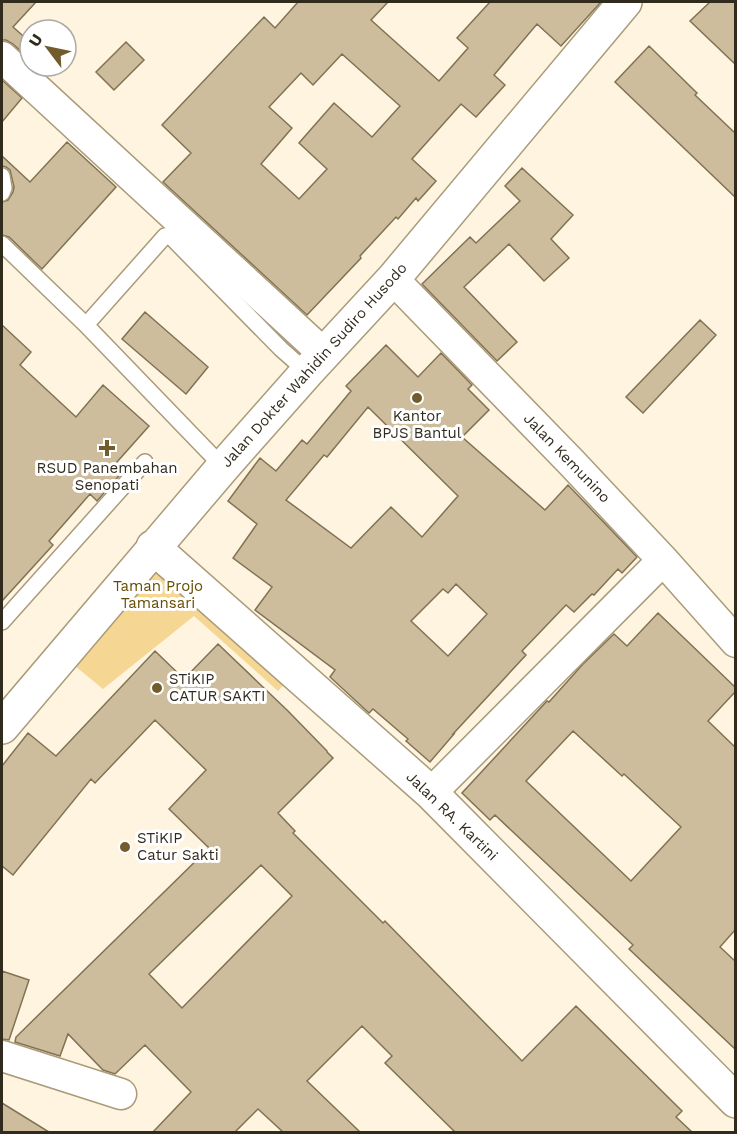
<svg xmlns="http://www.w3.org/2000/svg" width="737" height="1134" font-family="'Work Sans',sans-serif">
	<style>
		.green { fill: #f5d693 }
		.building { fill: #cdbd9c; stroke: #817253; stroke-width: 1.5; fill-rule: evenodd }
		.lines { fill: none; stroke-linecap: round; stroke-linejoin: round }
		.service-casing { stroke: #aa9b7a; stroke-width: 18 }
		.minor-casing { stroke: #aa9b7a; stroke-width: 33 }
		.secondary-casing { stroke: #aa9b7a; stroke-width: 36 }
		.service { stroke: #fff; stroke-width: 15 }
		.minor { stroke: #fff; stroke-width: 30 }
		.secondary { stroke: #fff; stroke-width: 33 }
		.poi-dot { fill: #725c2c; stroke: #fff; stroke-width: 2 }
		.labels { text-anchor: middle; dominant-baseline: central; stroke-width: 6; stroke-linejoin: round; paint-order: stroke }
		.street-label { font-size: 15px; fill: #312b1d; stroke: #fff }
		.poi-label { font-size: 15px; fill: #312b1d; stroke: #fff }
		.park-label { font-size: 15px; fill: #654b00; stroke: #fff }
	</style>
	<rect width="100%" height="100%" fill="#fef4df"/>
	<!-- green -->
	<path class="green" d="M154,543L302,664L278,691L194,616L103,689L58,652Z"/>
	<!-- building -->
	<path class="building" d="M2,2H36L13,27L30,42V59L13,44L6,40H2Z
		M298,2H388L371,20L439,81L468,48L457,38L490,2H601L561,46L537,24L494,75L505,85L476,117L461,104L412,159L436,181L418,201L416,198L398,219L396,217L360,256L361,258L307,315L163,182L191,153L162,125L264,17L275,28ZM342,54L400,106L372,137L334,103L299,143L327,169L299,199L261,164L292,128L269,107L301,73L313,85Z
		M710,2H735V64L690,21Z
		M126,42L144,60L114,90L96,72Z
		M649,46L697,93L695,95L735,133V197L615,82Z
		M2,80L22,98L2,122Z
		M67,142L116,187L42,269L9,237L2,235V202L8,200L13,192L14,187L10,170L6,167L2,166V156L30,182Z
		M522,168L573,215L551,239L569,258L544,281L509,244L464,287L517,342L497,361L422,284L470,237L476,243L520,201L505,186Z
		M145,312L208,367L186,394L122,339Z
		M700,320L716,335L643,413L626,397Z
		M2,325L31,352L20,365L76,417L103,385L149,426L117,462L125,469L97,501L90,494L49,541L53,545L2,601Z
		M386,345L418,377L441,353L472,385L468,389L489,410L462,437L545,510L568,485L637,557L622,573L618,569L594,595L592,594L574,612L566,605L522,651L526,655L453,734H454L430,762L406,741L408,739L373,709L369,713L330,677L335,670L255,610L272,587L233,558L257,524L228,501L260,458L276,471L302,440L307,444L351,391L346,386ZM368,407L458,496L422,537L391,507L351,548L286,500L324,455L327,457ZM456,584L487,614L448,656L411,621L443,589L448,593Z
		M658,613L735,687V692L708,721L735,747V930L720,947L735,961V1049L629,949L633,945L495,815L490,820L462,793L547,701L549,702L583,664L614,634L627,646ZM573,731L622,776L624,774L681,827L631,881L526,781Z
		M218,644L288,711L327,751V752L333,758L278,813L295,831L293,833L383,923L385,921L522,1061L576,1006L682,1111L676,1117L692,1132H455L385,1063L392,1056L362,1026L307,1081L360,1132H283L258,1109L235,1132H153L191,1092L145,1045L115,1074L103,1070L68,1034L60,1056L15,1042L16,1037L209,848L169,809L206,770L155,720L95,783L91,779L13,875L2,866V766L28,733L56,756L155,651L184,679ZM261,865L292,896L182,1008L149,974Z
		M2,971L29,980L9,1040L2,1039Z
		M2,1103L49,1132H2Z"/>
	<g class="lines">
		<defs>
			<path id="service" d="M2,176L4,188L2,193
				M2,244L86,325L223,467
				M86,325L165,236L169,235L281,349L307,372
				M2,622L145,462"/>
			<path id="minor" d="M2,57L324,354
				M393,279L571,462L663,560L736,642
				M431,793L663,560
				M2,1056L121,1094"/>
			<path id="secondary" d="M153,547L431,793L736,1101
				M2,727L223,467L307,372L393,279L625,2"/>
		</defs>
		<!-- service casing -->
		<use href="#service" class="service-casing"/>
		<!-- minor casing -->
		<use href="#minor" class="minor-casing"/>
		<!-- secondary casing -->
		<use href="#secondary" class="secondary-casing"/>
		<!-- service -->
		<use href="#service" class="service"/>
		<!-- minor -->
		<use href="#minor" class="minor"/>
		<!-- secondary -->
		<use href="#secondary" class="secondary"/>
	</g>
	<!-- markers -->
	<g class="poi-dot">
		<circle cx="417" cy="398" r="6"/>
		<path d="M104 439h6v6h6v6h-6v6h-6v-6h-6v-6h6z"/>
		<circle cx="157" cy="688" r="6"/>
		<circle cx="125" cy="847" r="6"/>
	</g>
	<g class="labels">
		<!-- street labels -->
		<g class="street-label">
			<text transform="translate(314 365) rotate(-48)">Jalan Dokter Wahidin Sudiro Husodo</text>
			<text transform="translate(567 458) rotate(46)">Jalan Kemunino</text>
			<text transform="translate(452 816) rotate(44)">Jalan RA. Kartini</text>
		</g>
		<!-- poi labels -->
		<g class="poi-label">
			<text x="417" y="416">Kantor<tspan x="417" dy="17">BPJS Bantul</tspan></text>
			<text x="107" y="468">RSUD Panembahan<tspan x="107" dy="17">Senopati</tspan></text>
			<text x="169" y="679" text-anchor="start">STiKIP<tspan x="169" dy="17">CATUR SAKTI</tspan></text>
			<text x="137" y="838" text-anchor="start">STiKIP<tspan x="137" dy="17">Catur Sakti</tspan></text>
		</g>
		<!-- park labels -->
		<g class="park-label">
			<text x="158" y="586">Taman Projo<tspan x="158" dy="17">Tamansari</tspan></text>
		</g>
	</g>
	<!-- border -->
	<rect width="737" height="1134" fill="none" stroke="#312b1d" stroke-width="6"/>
	<!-- north arrow -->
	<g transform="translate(48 48) rotate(302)"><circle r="28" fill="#ffffff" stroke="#adaaa5" stroke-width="1.5"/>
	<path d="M0-4.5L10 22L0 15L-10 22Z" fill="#725c2c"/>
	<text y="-9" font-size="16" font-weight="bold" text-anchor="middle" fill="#312b1d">U</text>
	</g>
</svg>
